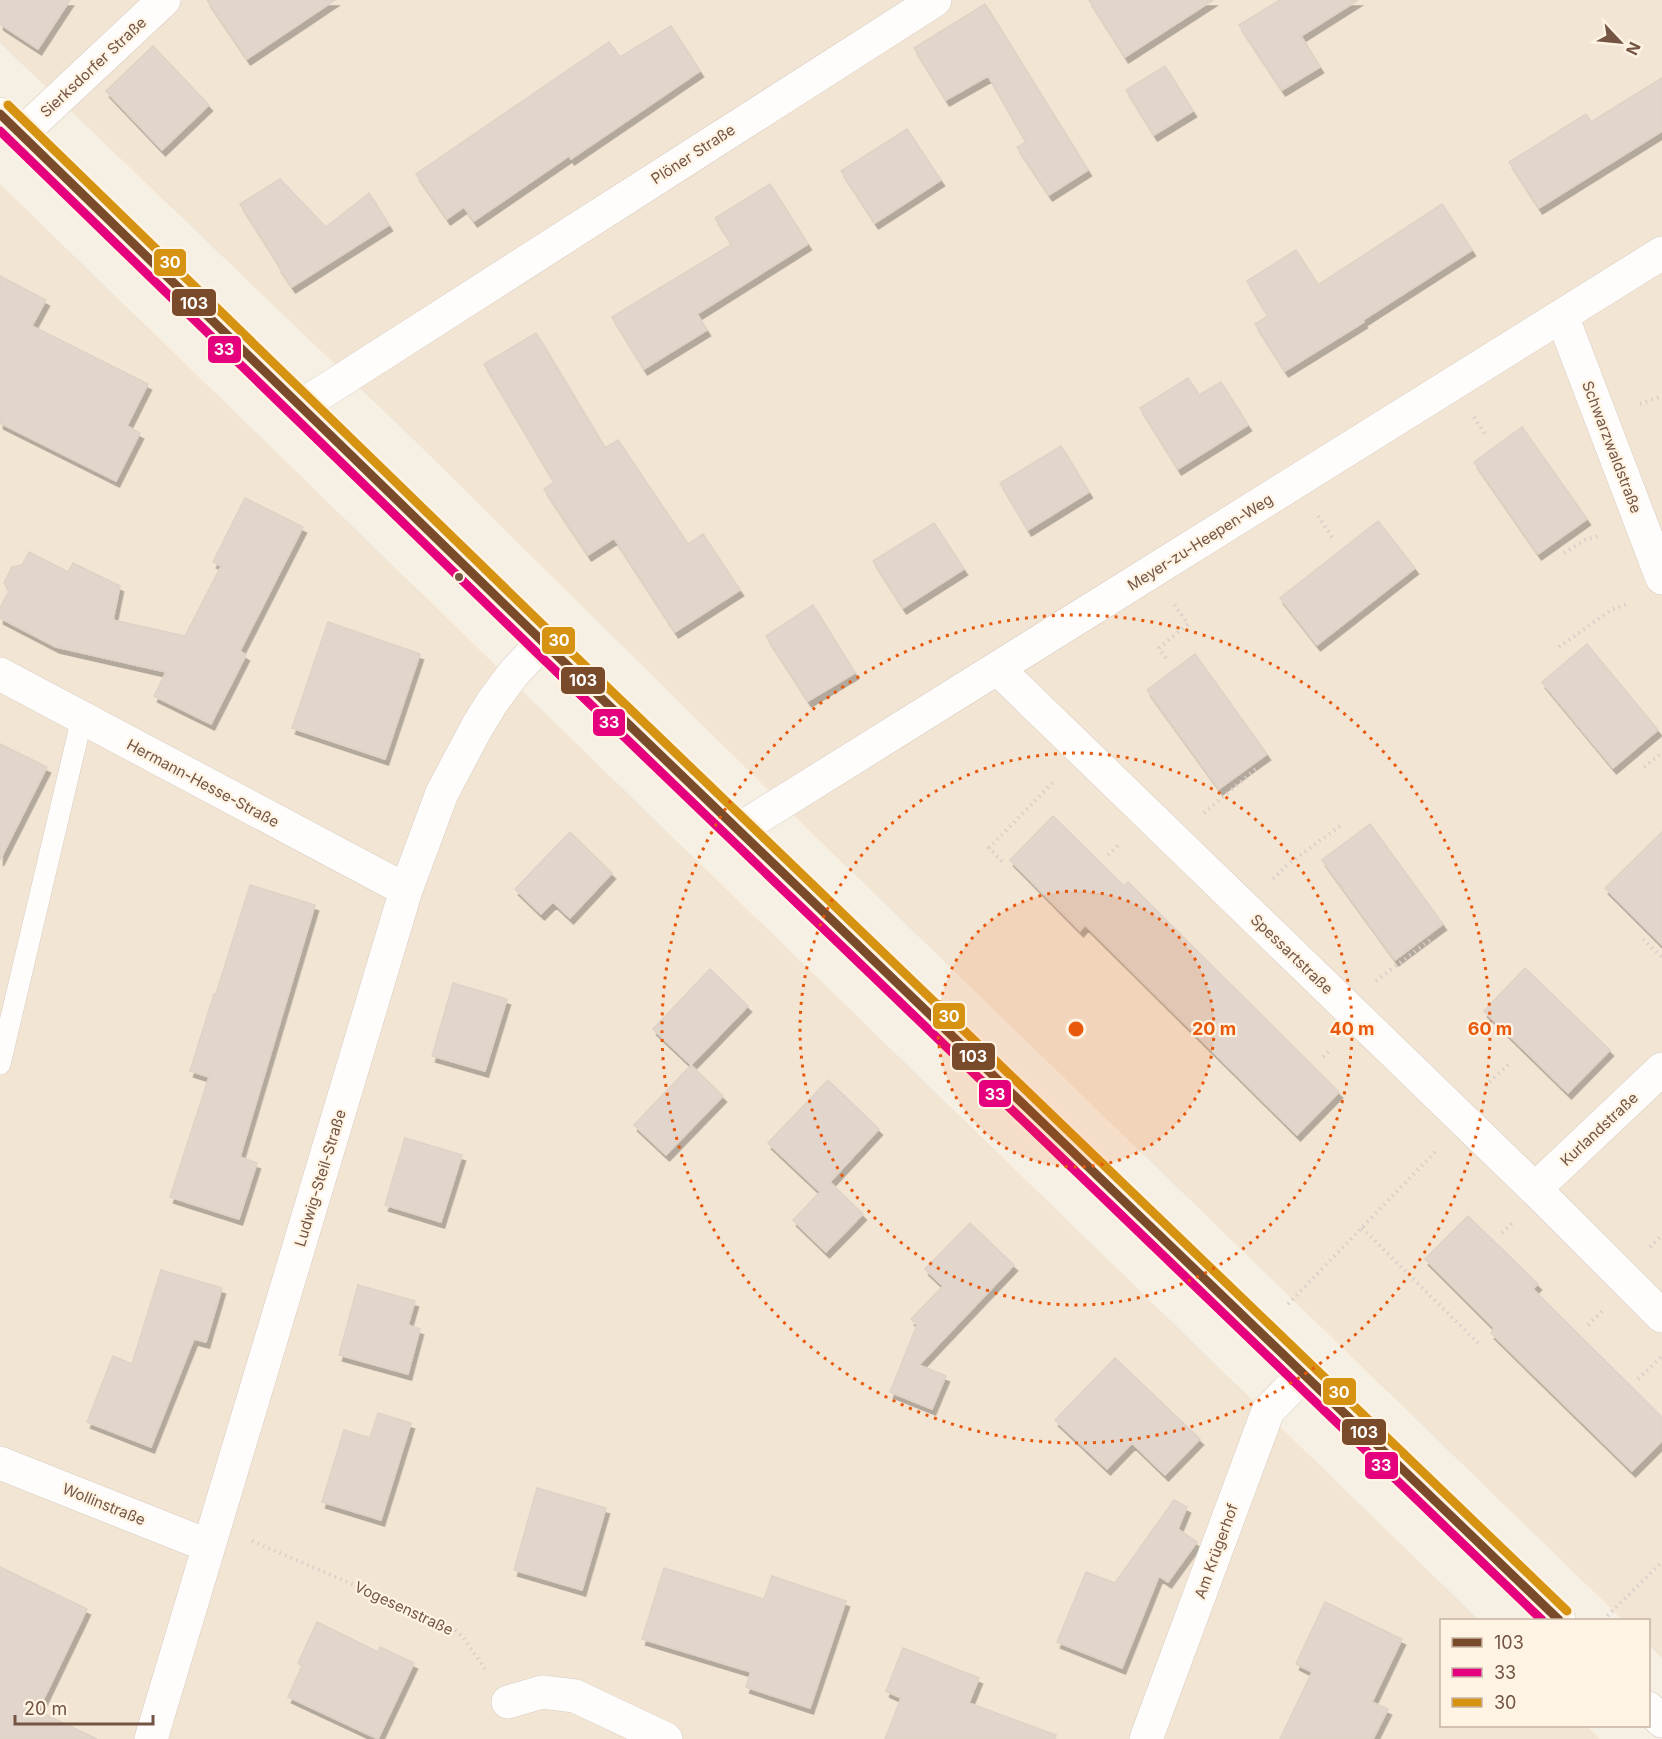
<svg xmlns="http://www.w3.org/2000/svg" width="1662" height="1739" font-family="Inter,sans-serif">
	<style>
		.residential { fill: #f3e5d3 }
		.building { fill: #e2d6cc; stroke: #dfd2c6; stroke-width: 1.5; filter: url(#shadow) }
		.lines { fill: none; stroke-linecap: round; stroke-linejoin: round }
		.service-casing { stroke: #d7ccc2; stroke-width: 22 }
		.minor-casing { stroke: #d7ccc2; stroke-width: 34 }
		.tertiary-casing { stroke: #d7ccc2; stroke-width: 34 }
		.path { stroke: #d9cfca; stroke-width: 4; stroke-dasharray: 1.5 4.5; stroke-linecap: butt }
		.service { stroke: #fefdfb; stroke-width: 21 }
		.minor { stroke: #fefdfb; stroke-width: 33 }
		.tertiary { stroke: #fefdfb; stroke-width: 33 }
		.bus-1-casing { stroke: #fff4e4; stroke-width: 14 }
		.bus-2-casing { stroke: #fff4e4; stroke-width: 14 }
		.bus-3-casing { stroke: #fff4e4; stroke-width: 14 }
		.bus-1 { stroke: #7a4b2a; stroke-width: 9 }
		.bus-2 { stroke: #e5007d; stroke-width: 9 }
		.bus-3 { stroke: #d69211; stroke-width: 9 }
		.ring { fill: none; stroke: #e8590c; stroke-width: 3; stroke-dasharray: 3 6 }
		.bus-dot { fill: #745544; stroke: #fff4e4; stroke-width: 2 }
		.labels { text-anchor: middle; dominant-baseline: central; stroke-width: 4.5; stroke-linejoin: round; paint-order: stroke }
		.street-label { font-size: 15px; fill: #745544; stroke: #fff4e4 }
		.centre { fill: #e8590c; stroke: #fff4e4; stroke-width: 3 }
		.ring-label { font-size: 18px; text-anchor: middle; font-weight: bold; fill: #e8590c; stroke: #fff4e4; stroke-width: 4.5; stroke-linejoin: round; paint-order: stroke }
		.line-badge { stroke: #fff4e4; stroke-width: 2 }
		.badge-label { font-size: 16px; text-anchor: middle; font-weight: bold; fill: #fff }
	</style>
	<defs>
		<filter id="shadow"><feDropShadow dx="3.5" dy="6" stdDeviation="0" flood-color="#0004"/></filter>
	</defs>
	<rect width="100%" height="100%" fill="#f6efe4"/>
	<!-- residential -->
	<path class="residential" d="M0,0H1662V1658L1649,1645L1648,1620H1623L819,840L418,444L0,43Z
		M0,184L1479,1620H1442V1726H1586L1600,1739H0Z"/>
	<!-- building -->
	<path class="building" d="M0,0H70L38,49L0,24Z
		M207,0H335L247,59Z
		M1089,0H1213L1125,57Z
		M1280,0H1358L1301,36L1320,67L1282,90L1239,25Z
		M985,4L1088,170L1049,195L1017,147L1026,142L988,76L946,100L914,48Z
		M671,26L700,71L571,159L569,156L474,221L464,207L447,219L416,174L609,42L620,57Z
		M153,46L209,105L162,150L106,91Z
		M1165,66L1193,111L1154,135L1126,90Z
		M1662,78V131L1539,208L1509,162L1586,114L1591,122Z
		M907,129L941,180L875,223L841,171Z
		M280,179L326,227L369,193L389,225L292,287L278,266L279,265L240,204Z
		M770,184L808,244L697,314L707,330L644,369L612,317L732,244L715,218Z
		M1442,204L1472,250L1363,320L1364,322L1285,371L1255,324L1268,316L1247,281L1296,250L1318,285Z
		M0,276L46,300L32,326L148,384L127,426L140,433L116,481L0,423Z
		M536,333L605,448L618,440L688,544L703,534L740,590L675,632L614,538L588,555L544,489L554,482L484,364Z
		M1188,378L1199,395L1221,382L1248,425L1178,469L1140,408Z
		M1522,427L1587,519L1538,554L1474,462Z
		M1061,446L1089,492L1028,530L1000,483Z
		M245,498L303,527L240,651L246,655L211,724L154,696L166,672L56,647L0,618V608L9,591L4,583L12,567L22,565L29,552L68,572L73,563L120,586L113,620L185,636L221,566L213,562Z
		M1378,521L1415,568L1317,645L1280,598Z
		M934,523L964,569L903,608L873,561Z
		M813,605L855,673L808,701L766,636Z
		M328,622L420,654L385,759L292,728Z
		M1587,644L1658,730L1613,768L1542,682Z
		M1195,654L1267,754L1219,789L1147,690Z
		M0,744L47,767L0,860Z
		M1053,816L1124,886L1128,882L1339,1092L1297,1135L1085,925L1080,931L1010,860Z
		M1370,824L1443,924L1395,960L1322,860Z
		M570,832L612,873L570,918L553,902L541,914L515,889Z
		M1662,832V945L1605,888Z
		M250,885L315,905L240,1157L257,1163L239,1219L170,1197L209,1077L190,1071L214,994H216Z
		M1525,968L1610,1050L1568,1093L1484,1011Z
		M710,969L748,1006L691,1065L653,1029Z
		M453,983L507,999L485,1071L432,1056Z
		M691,1065L723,1096L666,1155L634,1125Z
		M828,1080L879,1129L830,1182L863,1214L826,1252L793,1220L820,1192L768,1143Z
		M405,1138L462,1155L441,1222L385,1205Z
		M1468,1216L1538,1284L1533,1289L1662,1417V1441L1632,1471L1491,1333L1494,1328L1425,1259Z
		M970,1223L1014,1265L919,1365L946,1376L932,1409L890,1392L917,1325L911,1319L943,1286L925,1269Z
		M161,1270L222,1288L206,1342L194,1339L151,1447L87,1422L113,1356L132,1364Z
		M358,1285L415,1301L408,1325L420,1329L408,1374L339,1355Z
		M1115,1358L1200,1439L1165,1475L1132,1443L1107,1469L1055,1420Z
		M378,1413L411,1423L381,1520L322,1502L344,1430L370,1438Z
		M537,1488L606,1508L582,1590L514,1570Z
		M1174,1500L1187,1507L1178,1529L1197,1542L1168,1582L1159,1576L1122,1668L1057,1642L1086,1572L1115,1583Z
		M0,1567L87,1609L38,1711L97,1739H0Z
		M664,1568L764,1599L772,1576L846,1601L810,1708L746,1687L751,1672L642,1639Z
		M1325,1602L1402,1639L1372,1702L1388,1709L1373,1739H1280L1312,1672L1296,1664Z
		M317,1622L378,1652L380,1647L414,1663L378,1739L288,1697L302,1666L298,1663Z
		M903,1648L979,1678L969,1703L1056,1735L1055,1739H885L901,1698L886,1691Z"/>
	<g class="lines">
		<defs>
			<path id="service" d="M0,1064L82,718"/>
			<path id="minor" d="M21,134L164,0
				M1562,316L1662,578
				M301,406L935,0
				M998,669L1541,1195L1662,1316
				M0,674L406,890
				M738,830L1662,253
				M1535,1189L1662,1069
				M0,1463L209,1546
				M508,1702L542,1692L575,1696L666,1739
				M151,1739L406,890L442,793L477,727L493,701L513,674L543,642
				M1146,1739L1268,1411L1303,1375"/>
			<path id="tertiary" d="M0,114L543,642L1559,1620
				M1648,1708L1662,1721"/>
		</defs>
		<!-- service casing -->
		<use href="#service" class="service-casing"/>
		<!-- minor casing -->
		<use href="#minor" class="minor-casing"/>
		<!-- tertiary casing -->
		<use href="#tertiary" class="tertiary-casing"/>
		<!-- path -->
		<path class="path" d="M1640,404L1662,396
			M1474,417L1485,434
			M1318,516L1334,540
			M1564,553L1585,540L1601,535
			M1559,647L1611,610L1629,603
			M1166,658L1159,648L1188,624L1174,604
			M1644,767L1662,753
			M1204,813L1256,769
			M1108,855L1121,843
			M1002,861L989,848L1055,780
			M1273,879L1288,864L1343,824
			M1643,939L1662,957
			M1376,981L1430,940
			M1323,1057L1331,1049
			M1485,1086L1509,1064
			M1362,1228L1481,1346
			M1502,1233L1512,1223
			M1650,1247L1662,1235
			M1288,1304L1437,1150
			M1588,1325L1602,1311
			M1638,1379L1661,1357
			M252,1541L452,1627L463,1637L485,1669
			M1603,1620L1662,1562"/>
		<!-- service -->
		<use href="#service" class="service"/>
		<!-- minor -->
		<use href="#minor" class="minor"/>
		<!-- tertiary -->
		<use href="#tertiary" class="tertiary"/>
		<defs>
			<path id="bus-1" d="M0,114L543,642L1559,1620"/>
			<path id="bus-2" d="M0,131L535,651L1542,1620"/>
			<path id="bus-3" d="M8,105L551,633L1567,1611"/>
		</defs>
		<!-- bus-1 casing -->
		<use href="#bus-1" class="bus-1-casing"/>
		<!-- bus-2 casing -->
		<use href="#bus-2" class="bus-2-casing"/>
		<!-- bus-3 casing -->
		<use href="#bus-3" class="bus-3-casing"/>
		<!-- bus-1 -->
		<use href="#bus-1" class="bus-1"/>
		<!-- bus-2 -->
		<use href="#bus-2" class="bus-2"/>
		<!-- bus-3 -->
		<use href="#bus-3" class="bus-3"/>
	</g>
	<!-- distance rings -->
	<circle cx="1076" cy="1029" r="138" fill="#e8590c" fill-opacity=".12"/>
	<g class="ring">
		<circle cx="1076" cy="1029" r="138"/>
		<circle cx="1076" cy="1029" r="276"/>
		<circle cx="1076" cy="1029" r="414"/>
	</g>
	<!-- markers -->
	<circle class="bus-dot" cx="459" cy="577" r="5"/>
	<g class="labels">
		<!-- street labels -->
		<g class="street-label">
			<text transform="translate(93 67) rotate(-43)">Sierksdorfer Straße</text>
			<text transform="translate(693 154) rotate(-33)">Plöner Straße</text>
			<text transform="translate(1612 447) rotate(69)">Schwarzwaldstraße</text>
			<text transform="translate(1200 542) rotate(-32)">Meyer-zu-Heepen-Weg</text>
			<text transform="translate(203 783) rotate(28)">Hermann-Hesse-Straße</text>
			<text transform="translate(1292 954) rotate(44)">Spessartstraße</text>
			<text transform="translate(1599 1129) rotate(-43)">Kurlandstraße</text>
			<text transform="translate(320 1178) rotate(-73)">Ludwig-Steil-Straße</text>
			<text transform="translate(104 1504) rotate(22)">Wollinstraße</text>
			<text transform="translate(1216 1551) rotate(-70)">Am Krügerhof</text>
			<text transform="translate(404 1608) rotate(25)">Vogesenstraße</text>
		</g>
	</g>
	<circle cx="1076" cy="1029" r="9" class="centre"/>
	<g class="ring-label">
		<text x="1214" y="1035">20 m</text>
		<text x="1352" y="1035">40 m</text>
		<text x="1490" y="1035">60 m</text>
	</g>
	<g class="line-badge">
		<rect x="153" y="248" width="34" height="29" rx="6" fill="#d69211"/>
		<rect x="171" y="288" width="46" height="29" rx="6" fill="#7a4b2a"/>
		<rect x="207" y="335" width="35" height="29" rx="6" fill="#e5007d"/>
		<rect x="541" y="626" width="35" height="29" rx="6" fill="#d69211"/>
		<rect x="560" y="666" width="46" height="29" rx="6" fill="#7a4b2a"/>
		<rect x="592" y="708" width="34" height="29" rx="6" fill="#e5007d"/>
		<rect x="932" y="1002" width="34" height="28" rx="6" fill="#d69211"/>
		<rect x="951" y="1042" width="45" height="29" rx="6" fill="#7a4b2a"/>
		<rect x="978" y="1079" width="34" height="29" rx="6" fill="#e5007d"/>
		<rect x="1322" y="1377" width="35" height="29" rx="6" fill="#d69211"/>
		<rect x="1341" y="1418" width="46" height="28" rx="6" fill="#7a4b2a"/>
		<rect x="1364" y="1451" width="35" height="29" rx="6" fill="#e5007d"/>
	</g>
	<g class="badge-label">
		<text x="170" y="268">30</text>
		<text x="194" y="309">103</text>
		<text x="224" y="355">33</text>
		<text x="559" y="646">30</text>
		<text x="583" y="686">103</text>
		<text x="609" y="728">33</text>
		<text x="949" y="1022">30</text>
		<text x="973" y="1062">103</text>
		<text x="995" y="1100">33</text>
		<text x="1339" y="1398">30</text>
		<text x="1364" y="1438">103</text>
		<text x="1381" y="1471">33</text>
	</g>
	<!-- legend -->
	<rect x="1440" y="1619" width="210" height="108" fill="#fff4e4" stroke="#c7b4a4" stroke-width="1.5"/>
	<rect x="1452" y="1638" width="30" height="9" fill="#7a4b2a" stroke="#c7b4a4" stroke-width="1.5"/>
	<text x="1494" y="1649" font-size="18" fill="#745544">103</text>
	<rect x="1452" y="1668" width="30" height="9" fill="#e5007d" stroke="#c7b4a4" stroke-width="1.5"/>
	<text x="1494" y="1679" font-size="18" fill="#745544">33</text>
	<rect x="1452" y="1698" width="30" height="9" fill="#d69211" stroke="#c7b4a4" stroke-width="1.5"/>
	<text x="1494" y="1709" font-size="18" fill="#745544">30</text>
	<!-- north arrow -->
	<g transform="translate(1620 42) rotate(116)" stroke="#fff4e4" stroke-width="4.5" paint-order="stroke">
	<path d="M0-4.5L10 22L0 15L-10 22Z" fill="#745544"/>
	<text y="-9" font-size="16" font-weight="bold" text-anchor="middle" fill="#745544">N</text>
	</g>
	<!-- scale -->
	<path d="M15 1715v9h138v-9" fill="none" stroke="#745544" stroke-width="3"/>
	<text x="24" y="1715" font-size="18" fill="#745544" stroke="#fff4e4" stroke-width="4.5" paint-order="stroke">20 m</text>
</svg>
